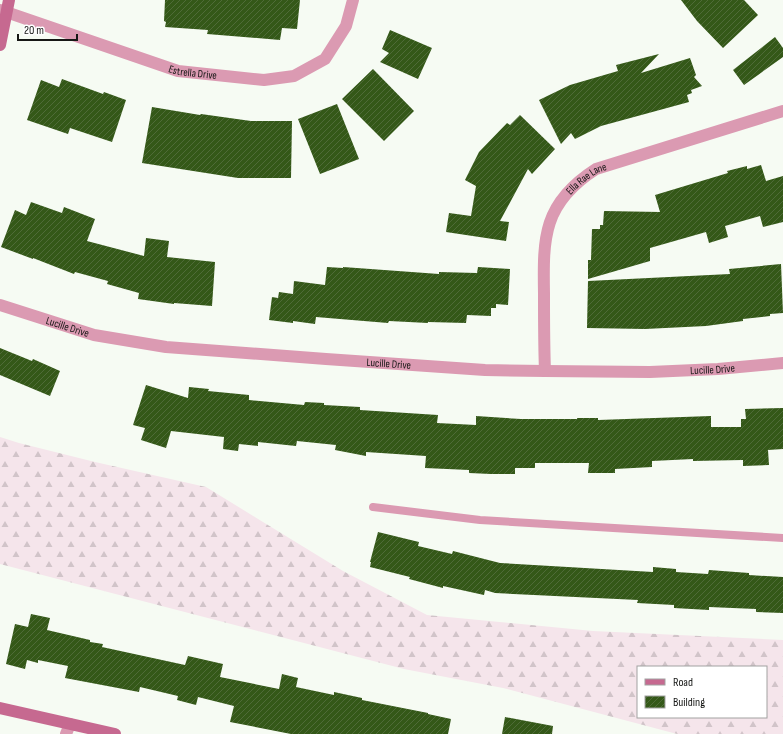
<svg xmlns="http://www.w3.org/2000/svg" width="783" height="734" font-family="'Sofia Sans Condensed',sans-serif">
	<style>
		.forest { fill: url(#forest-firs); fill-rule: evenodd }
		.building { fill: url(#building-hatch) }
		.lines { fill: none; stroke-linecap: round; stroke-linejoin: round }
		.lane { stroke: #db9ab2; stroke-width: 8 }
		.street { stroke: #db9ab2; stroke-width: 12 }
		.secondary { stroke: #c66990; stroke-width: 12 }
		.labels { text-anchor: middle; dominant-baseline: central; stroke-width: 4; stroke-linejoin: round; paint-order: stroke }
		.street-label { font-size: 11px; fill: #161715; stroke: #fff }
	</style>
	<defs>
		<pattern id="forest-firs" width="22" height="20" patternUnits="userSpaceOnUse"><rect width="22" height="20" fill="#f5e5eb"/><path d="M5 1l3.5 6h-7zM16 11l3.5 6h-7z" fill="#d1c4c9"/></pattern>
		<pattern id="building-hatch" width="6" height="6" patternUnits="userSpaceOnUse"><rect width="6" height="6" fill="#345818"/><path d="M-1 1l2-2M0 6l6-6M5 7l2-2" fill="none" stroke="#4f6b38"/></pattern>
	</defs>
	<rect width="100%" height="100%" fill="#f6fbf3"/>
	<!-- forest -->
	<path class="forest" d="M0,437L19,443L95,462L206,487L343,571L427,615L593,631L783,640V734H677L503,688L404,669L0,564ZM638,667H766V717H638Z"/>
	<!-- building -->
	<path class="building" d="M165,0H300L297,29L282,28L280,40L207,34L208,30L165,27L166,22L164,21Z
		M681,0H744L758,15L723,48L697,21Z
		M390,30L432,48L418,79L380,62L389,53L382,49Z
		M775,37L783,48V57L744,85L733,70Z
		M659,54L641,73L690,58L696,75L694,77L702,86L691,90L692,93L687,95L689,102L601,126L575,139L571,133L561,144L539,100L570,85L618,71L616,65Z
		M373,69L414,111L384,141L342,99Z
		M62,79L103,94L104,92L126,100L112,142L70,128L68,134L27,120L41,80L59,87Z
		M337,104L359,159L320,174L298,119Z
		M152,107L200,115L201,114L251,121H292L291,178H238L142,163Z
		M520,115L555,149L532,174L528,169L500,221L509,222L506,241L446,232L449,213L471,216L476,186L465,180L479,152L507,123L510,125Z
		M761,165L766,181L783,176V222L763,227L760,216L725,226L728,237L709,243L706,232L650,248V261L588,279V260H591L592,229H600V225H603L604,211L660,212L655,195L728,173L727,171L747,166V169Z
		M31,202L62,213L64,207L95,219L87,241L144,256L146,238L169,241L167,257L215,262L212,306L174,303V304L138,299L139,293L107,284L108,281L75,272L74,274L33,258V259L1,247L15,210L26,215Z
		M781,264L783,313L770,314V316L743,319V321L706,326L645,329L587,328L588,281L730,274L729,269Z
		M327,267L343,268V267L439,274V272L477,273L478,267L510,269L508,305L496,304V308H491V316L467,315L466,323L428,322V323L389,321L388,323L316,317L315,324L293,321V323L269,320L272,297L278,298L279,292L293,294L294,281L325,285Z
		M0,348L32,361L33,359L60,371L50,396L0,375Z
		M146,385L188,398L189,387L209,389L208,391L249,395V400L304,405L305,402L324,403V405L360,407V410L438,415L437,423L476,425V416L521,419H577V418H598V420L711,416V427H741V419H746L745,409L783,408V449L768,450L769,465L743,466V460L693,461V459L652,461V467L615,469V473H588L589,463H535V468H515V474H491L469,473V470L425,468L426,456L366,452V456L335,450L336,445L297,441L296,446L258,442V446L239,444L238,451L223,449L224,437L171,431L166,448L141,440L145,428L133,425Z
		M378,532L419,542L418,546L452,554L453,551L500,563L653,572V567L676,569V572L708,574L709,570L749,573V575L783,577V613L756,612V609L709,607V610L674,608V605L637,603L638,600L495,593L485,590L484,595L443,586V588L409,579L410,577L370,567L371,562H370Z
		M31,614L50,618L47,630L90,640V642L103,644L102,647L185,665L188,656L223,664L220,677L279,689L282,674L298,678L296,687L334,695V692L362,698V700L428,713V714L451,719L448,734H291L230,722L234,706L198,697L196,705L177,700L178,696L140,687L139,692L65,678L68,666L38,660V663L27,660L25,669L6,664L15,624L28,627Z
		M505,717L553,726L552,734H502Z"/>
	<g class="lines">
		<!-- lane -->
		<path class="lane" d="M373,507L480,520L783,538"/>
		<!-- street -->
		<g class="street">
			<path id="s1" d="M0,10L178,71L264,80L294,76L325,59L346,26L353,0"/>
			<path id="s2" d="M0,305L94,335L166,347L326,359L485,370L545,371L650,372L718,369L783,363"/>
			<path id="s3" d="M545,371C544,346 544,320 544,294C543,237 543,203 596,169L783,111"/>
			<path d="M66,734L70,724"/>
		</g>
		<!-- secondary -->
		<path class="secondary" d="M0,45L9,0
			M0,708L115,734"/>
	</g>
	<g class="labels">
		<!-- street labels -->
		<g class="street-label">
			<text stroke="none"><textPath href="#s1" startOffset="203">Estrella Drive</textPath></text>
			<text stroke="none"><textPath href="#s3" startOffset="208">Ella Rae Lane</textPath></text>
			<text stroke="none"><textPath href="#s2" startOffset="71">Lucille Drive</textPath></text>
			<text stroke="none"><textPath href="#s2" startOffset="395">Lucille Drive</textPath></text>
			<text stroke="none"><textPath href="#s2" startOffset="719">Lucille Drive</textPath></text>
		</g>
	</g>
	<!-- legend -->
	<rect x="637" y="666" width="130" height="52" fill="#ffffff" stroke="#a2a2a1"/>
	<rect x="645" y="679" width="20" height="6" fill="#c66990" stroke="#a2a2a1"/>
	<text x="673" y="686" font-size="12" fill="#161715">Road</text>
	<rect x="645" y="696" width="20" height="12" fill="url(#building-hatch)" stroke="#a2a2a1"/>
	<text x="673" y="706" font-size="12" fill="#161715">Building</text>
	<!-- scale -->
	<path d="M18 34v6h59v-6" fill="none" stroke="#161715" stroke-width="2"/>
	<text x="24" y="34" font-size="12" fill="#161715" stroke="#ffffff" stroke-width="3" paint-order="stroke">20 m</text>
</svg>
